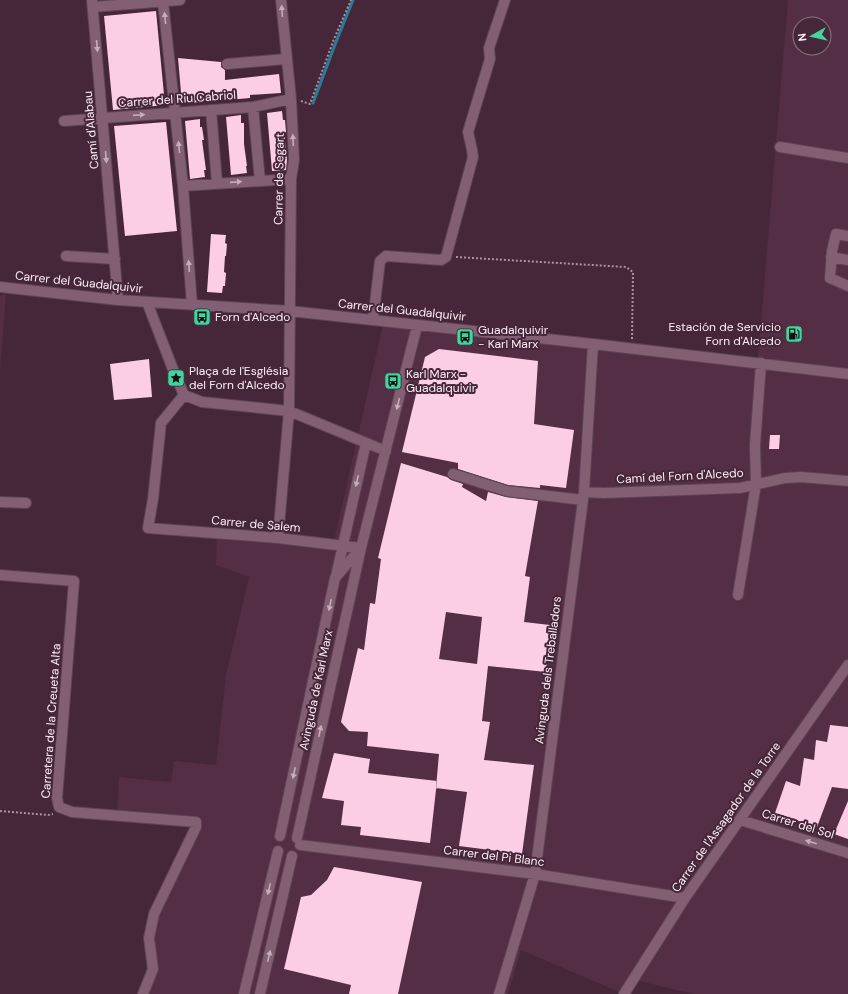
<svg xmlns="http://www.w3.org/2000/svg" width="848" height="994" font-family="'DM Sans',sans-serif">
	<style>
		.built { fill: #532e44; fill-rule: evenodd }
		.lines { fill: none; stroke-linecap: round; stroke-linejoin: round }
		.stream { stroke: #297b97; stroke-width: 3 }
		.building { fill: #fbcee6; fill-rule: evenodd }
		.minor-casing { stroke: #5d4453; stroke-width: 12 }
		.path { stroke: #aa929f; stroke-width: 2; stroke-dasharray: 2 2; stroke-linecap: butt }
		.minor { stroke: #825f72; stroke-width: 10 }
		.oneway { fill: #c6adba }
		.labels { text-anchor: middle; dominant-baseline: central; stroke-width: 4; stroke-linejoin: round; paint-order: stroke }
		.street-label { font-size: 12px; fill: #fdecf5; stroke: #462739 }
		.poi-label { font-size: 12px; fill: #fdecf5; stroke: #462739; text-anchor: start }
	</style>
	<rect width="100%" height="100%" fill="#462739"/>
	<!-- built -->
	<path class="built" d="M788,0H848V994H694L639,981L630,994H624L521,950L508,994H148L152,925L196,824L117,815L119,777L171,782L174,761L216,765L226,675L249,577L216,565L217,527L334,541L384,320L758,358ZM800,24H824V48H800Z
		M0,295H6L0,368Z"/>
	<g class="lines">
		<!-- stream -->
		<path class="stream" d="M313,103L336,42L353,0"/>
	</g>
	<!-- building -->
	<path class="building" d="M156,11L165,105L113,110L104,16Z
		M178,58L221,62V67L225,70V80L279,74L281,93L250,95V98L239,99L214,101V99L199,100V102L182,104Z
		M282,111L283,120H285L286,132L285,133V140L287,160L286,170L272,171L267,113Z
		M241,115V123H244V144L247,166H246L247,173L231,175L226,117Z
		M200,119V127H202L204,140H202L206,170H204L205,177L190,179L185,121Z
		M166,122L177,231L125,236L114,126Z
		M211,234L226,235L225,243L227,244L226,256H225L224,272L226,273L225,286H223L222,293L207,292Z
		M439,349L538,361L534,424L574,430L566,488L540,485V488L508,485L458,469V463L402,452L425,357Z
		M149,359L152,397L114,400L110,364Z
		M770,435H780L779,449H769Z
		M401,463L447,477L451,480L463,484L462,487L486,501L488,492L506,497L538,501L525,576L530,577L524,622L550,625L546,672L488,666L482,721L490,722L484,760L534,765L522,854L459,846L467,792L436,788L439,754L367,746L368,732L349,731L341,722L358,648L364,650L370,603L375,604L381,559L378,558ZM446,612L482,617L477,664L439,659Z
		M830,725L848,727V789L832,787L817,827L775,813L786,781L800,786L804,758L814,760L816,740L827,742Z
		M334,753L370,759L368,773L437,781L430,843L360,835L361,827L341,825L344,801L322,798Z
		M848,801V839L834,834Z
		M334,867L422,882L398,994H349L351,985L284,969L301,897L311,895L327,880Z"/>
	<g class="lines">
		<defs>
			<path id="minor" d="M92,0L118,300
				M163,2L183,186L192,305
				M93,7L180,0
				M227,64L286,59
				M253,107L260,181
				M211,110L217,183
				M64,121L253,107L291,99
				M780,147L848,158
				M183,186L291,179
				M848,236L836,234L832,251L830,278L848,286
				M66,256L115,259
				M831,257L848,260
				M0,287L118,300L290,311L593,344L848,374
				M147,302L174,372L184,395L202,402L289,411L386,451
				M373,320L380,261L386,256L441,260L446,257L473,157L472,150L468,132L490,59L489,48L505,0
				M184,395L161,423L153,499L148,528L278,538L361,548
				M453,474L507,491L583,500
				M584,492L604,493L740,488L785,478L801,477L848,481
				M0,502L26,503
				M278,538L289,411L291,179L294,160L291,99L281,0
				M0,575L74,581L57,798L59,807L72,812L196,822V827L154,914L149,938L153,969L143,994
				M336,576L366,443
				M738,595L756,484L755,445L761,363
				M740,820L848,853
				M280,836L335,578L360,549
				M297,838L361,548L417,326
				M300,845L535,874L685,898
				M244,994L278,851
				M260,994L292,856
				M499,994L535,874L584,492L593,344
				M624,994L685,898L848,665"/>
		</defs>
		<!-- minor casing -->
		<use href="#minor" class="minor-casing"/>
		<!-- path -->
		<path class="path" d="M301,101L310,104L334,39L351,0
			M456,257L626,267L633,272L632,339
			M0,811L48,815L53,814"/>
		<!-- minor -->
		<use href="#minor" class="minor"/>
	</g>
	<!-- one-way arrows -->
	<defs><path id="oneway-solid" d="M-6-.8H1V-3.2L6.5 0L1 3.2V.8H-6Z"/></defs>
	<g class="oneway">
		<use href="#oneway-solid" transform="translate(282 11) rotate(-95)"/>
		<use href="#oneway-solid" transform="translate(165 18) rotate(-96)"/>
		<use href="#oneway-solid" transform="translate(97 46) rotate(85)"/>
		<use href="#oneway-solid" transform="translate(139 115) rotate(-4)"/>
		<use href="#oneway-solid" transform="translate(293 140) rotate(-93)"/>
		<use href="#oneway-solid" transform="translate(179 147) rotate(-96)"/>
		<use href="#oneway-solid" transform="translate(106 157) rotate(85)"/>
		<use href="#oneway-solid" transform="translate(236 182) rotate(-4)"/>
		<use href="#oneway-solid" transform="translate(189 266) rotate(-94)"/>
		<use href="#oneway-solid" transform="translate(398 404) rotate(104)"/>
		<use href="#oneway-solid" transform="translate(357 481) rotate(103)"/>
		<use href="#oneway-solid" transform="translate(330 605) rotate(102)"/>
		<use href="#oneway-solid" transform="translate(320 731) rotate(-78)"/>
		<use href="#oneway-solid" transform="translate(294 773) rotate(102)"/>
		<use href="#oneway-solid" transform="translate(811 842) rotate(-163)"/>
		<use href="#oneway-solid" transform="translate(269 889) rotate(103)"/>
		<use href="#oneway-solid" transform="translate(269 956) rotate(-77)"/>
	</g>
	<!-- icons -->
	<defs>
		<symbol id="bus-square" viewBox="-11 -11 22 22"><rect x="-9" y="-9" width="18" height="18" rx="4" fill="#42d4a0" stroke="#462739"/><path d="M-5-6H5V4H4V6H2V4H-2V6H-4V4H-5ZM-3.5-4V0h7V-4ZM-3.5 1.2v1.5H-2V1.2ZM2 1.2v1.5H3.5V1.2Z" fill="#111"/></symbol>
		<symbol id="fuel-square" viewBox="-11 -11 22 22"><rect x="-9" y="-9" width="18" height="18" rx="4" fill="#42d4a0" stroke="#462739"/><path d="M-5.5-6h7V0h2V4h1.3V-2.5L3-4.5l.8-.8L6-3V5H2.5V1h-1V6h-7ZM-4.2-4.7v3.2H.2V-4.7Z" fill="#111"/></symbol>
		<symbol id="sight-square" viewBox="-11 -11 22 22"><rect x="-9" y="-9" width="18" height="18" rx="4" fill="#42d4a0" stroke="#462739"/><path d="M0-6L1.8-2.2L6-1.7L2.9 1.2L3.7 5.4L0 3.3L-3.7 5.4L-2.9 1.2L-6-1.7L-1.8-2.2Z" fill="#111"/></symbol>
	</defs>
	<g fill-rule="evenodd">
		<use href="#bus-square" x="192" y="307" width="20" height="20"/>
		<use href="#fuel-square" x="784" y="324" width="20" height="20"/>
		<use href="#bus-square" x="455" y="327" width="20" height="20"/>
		<use href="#sight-square" x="166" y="368" width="20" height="20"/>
		<use href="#bus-square" x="383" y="371" width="20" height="20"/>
	</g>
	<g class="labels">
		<!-- street labels -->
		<g class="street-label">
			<text transform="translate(177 99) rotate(-4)">Carrer del Riu Cabriol</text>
			<text transform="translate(91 130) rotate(-95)">Camí d'Alabau</text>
			<text transform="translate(279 179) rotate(-89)">Carrer de Segart</text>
			<text transform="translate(79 282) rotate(6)">Carrer del Guadalquivir</text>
			<text transform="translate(402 310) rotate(6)">Carrer del Guadalquivir</text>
			<text transform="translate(680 476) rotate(-3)">Camí del Forn d'Alcedo</text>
			<text transform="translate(256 524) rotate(5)">Carrer de Salem</text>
			<text transform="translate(548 670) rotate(-83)">Avinguda dels Treballadors</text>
			<text transform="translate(316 690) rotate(-78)">Avinguda de Karl Marx</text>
			<text transform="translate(51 721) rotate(-86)">Carretera de la Creueta Alta</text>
			<text transform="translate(726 817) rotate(-55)">Carrer de l'Assagador de la Torre</text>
			<text transform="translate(798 824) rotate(17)">Carrer del Sol</text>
			<text transform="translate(494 856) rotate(7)">Carrer del Pi Blanc</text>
		</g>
		<!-- poi labels -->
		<g class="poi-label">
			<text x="215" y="317">Forn d'Alcedo</text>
			<text x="781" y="327" text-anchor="end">Estación de Servicio<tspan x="781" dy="14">Forn d'Alcedo</tspan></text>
			<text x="478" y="330">Guadalquivir<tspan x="478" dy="14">- Karl Marx</tspan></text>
			<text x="189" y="371">Plaça de l'Església<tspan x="189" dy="14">del Forn d'Alcedo</tspan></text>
			<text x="406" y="374">Karl Marx -<tspan x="406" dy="14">Guadalquivir</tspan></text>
		</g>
	</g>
	<!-- north arrow -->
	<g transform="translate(812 36) rotate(262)"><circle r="19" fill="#462739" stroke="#8f7684"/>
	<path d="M0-3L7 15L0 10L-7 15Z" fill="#42d4a0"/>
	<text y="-6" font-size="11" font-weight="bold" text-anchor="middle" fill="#fdecf5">N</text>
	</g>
</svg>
